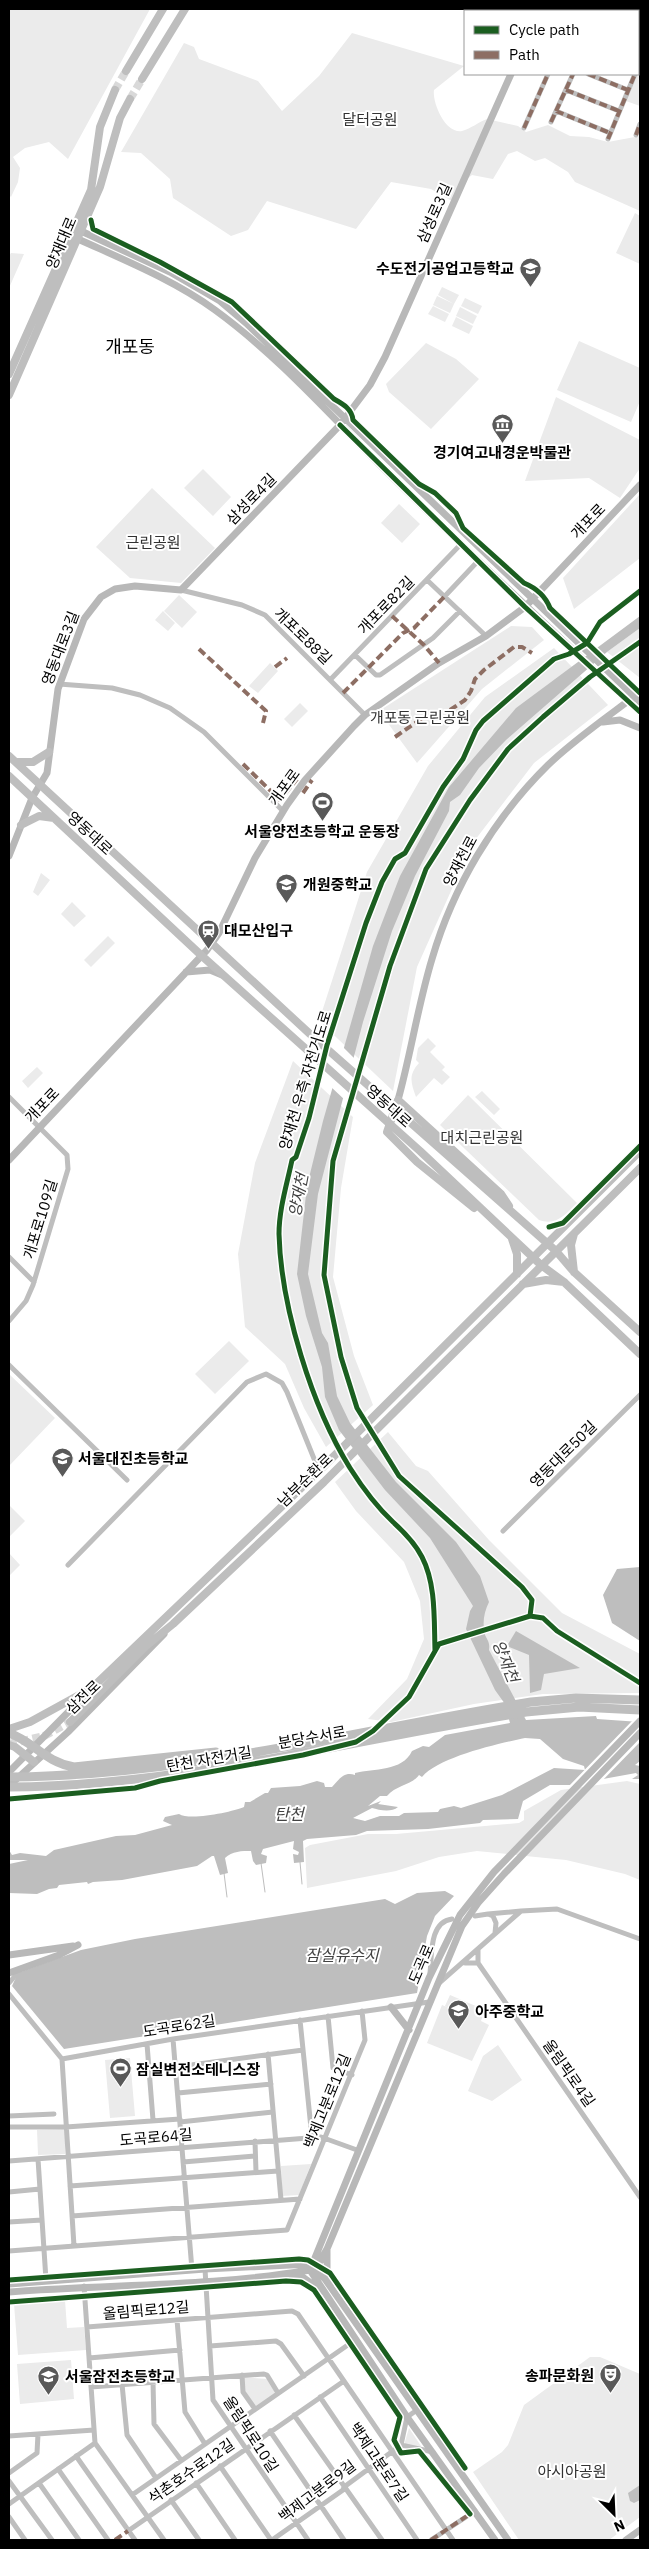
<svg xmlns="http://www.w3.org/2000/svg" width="649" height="2549" font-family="'IBM Plex Sans','Noto Sans KR',sans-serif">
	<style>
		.green { fill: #ebebeb }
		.water { fill: #bebebe; fill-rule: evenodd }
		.pier { fill: #fff }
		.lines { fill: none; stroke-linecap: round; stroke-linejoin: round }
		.stream { stroke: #bebebe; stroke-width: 1 }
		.primary-tunnel { stroke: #d9d9d9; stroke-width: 8; stroke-dasharray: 8 4; stroke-linecap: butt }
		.street { stroke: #bebebe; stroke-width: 5 }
		.secondary { stroke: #b8b8b8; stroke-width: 7 }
		.primary { stroke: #bebebe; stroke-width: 8 }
		.highway { stroke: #bebebe; stroke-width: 9 }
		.quiet { stroke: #8d6e63; stroke-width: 4; stroke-dasharray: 8 4; stroke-linecap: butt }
		.cycleway-casing { stroke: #fff; stroke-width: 8 }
		.cycleway { stroke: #1b5e20; stroke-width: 5 }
		.labels { text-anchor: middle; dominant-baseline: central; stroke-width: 4; stroke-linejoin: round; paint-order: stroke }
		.park-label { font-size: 15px; fill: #323232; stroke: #fff }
		.street-label { font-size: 15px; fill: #000; stroke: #fff }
		.poi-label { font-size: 15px; font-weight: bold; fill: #000; stroke: #fff; text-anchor: start }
		.water-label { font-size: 16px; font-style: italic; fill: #434343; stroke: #fff }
		.quarter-label { font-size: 18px; fill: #000; stroke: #fff }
	</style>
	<rect width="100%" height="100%" fill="#fff"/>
	<!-- green -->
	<path class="green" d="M9,9H150L68,159L49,142L25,148L13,157L20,168L18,182L11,197L9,195Z
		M352,33L464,66L434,90C432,102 445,134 462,131C470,129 479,122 487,119L518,126L526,132L548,125L570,136L589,137L608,142L640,136V211L575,182L568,172L545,158L535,161L517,151L508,154L493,179L472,175L462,183L452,201L431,189L391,182L356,229L267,201L248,230L231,236L173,198L170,179L141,153L121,152L184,43L194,47L199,59L258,81L282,111L319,76Z
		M640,64V106L626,101Z
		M635,213L640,216V264L616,253Z
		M11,253L24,254L9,288V256Z
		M442,287L459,295L454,304L438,295Z
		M437,296L454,304L450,313L433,305Z
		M465,298L482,306L478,314L461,306Z
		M433,306L449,314L445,322L428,314Z
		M460,307L477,316L473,324L456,316Z
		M456,317L473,326L469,334L452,326Z
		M579,341L640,368V401L631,422L557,390Z
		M426,343L456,359L479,379L431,429L389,392L386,384Z
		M556,397L640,440V468L620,498L589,478L525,481Z
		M203,469L231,497L213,516L184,488Z
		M152,488L215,548L181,583L130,578L96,547Z
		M640,494V558L574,609L563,578Z
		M399,504L420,524L402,543L381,523Z
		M179,595L197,612L182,628L164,611Z
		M163,611L175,623L168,631L155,620Z
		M511,626L532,627L544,640L482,689L417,763L379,711Z
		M640,628V678L607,652Z
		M554,648L608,705L534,763L472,844L417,967L393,1091L319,1021L367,872L428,766L485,697Z
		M270,663L278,671L258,693L249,686Z
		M300,703L308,711L292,727L284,719Z
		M41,873L50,880L38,896L33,892Z
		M72,902L86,916L74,927L61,914Z
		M108,936L115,943L91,967L84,960Z
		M428,1038L436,1046L430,1052L445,1067L442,1070L450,1077L442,1085L434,1078L416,1097C411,1083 408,1075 419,1063L416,1060L418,1048Z
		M293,1061L353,1117L341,1188L333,1277L354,1356L373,1405L326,1447L304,1408L285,1364L245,1327L238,1254L255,1163Z
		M37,1067L43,1073L28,1088L22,1081Z
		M482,1091L500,1109L494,1115L475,1097Z
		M468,1095L577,1203C565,1215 556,1226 539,1220L440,1125Z
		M229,1341L249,1361L215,1394L195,1374Z
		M9,1374L55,1418L9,1466Z
		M388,1432L416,1466L428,1471L489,1540L562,1613L640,1654V1693L543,1694L474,1704L391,1722L368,1719L407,1679L424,1639L420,1601L404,1562L356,1511L335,1482Z
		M9,1505L25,1521L9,1537Z
		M9,1553L20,1565L9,1576Z
		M627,1781L640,1784V1880L625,1874L566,1860L477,1851L439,1857L396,1871L307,1888L305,1848L310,1845L368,1834H396L519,1823L524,1820V1811L561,1790Z
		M450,1995L485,2010L481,2021L489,2025L472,2061L427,2043L442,2005L461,2013L445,2006Z
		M498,2045L522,2080L492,2101L468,2091L483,2056Z
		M130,2058L135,2116L110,2118L105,2060Z
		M65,2129V2154L38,2155L37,2130Z
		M311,2164L299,2195L282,2196L281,2166Z
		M65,2300L67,2328L84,2327L86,2350L18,2355L14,2304Z
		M590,2357H600L640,2374V2517L609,2540H519L473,2472L502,2452L508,2445L524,2405Z
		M71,2360L74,2399L20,2404L17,2364Z
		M243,2377L267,2379L276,2393L255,2407L244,2392Z
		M409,2428L421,2446L420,2447L404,2445Z"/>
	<!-- water -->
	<path class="water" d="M640,616V628L607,652L506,740L479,768L460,795L450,802L449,811L415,876L392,931L363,1022L318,1194L308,1274L322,1333L328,1343L337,1396L350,1423L396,1482L456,1542L480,1576L489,1602C484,1612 482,1623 485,1635C488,1641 490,1643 489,1650L526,1720L596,1716L597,1719L640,1722V1761L635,1765L640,1766V1779H632L638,1775L636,1773L570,1785H550L523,1801L518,1819L483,1820L480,1823L428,1829L367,1831L356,1835L307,1839L303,1841L304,1862L294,1863L293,1854L298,1855L299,1852L293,1849L294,1841L263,1849L261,1854L267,1856L266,1863L256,1865L253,1861L251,1851C242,1851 232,1851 225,1858L228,1873L220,1875L214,1856H212L197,1866L122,1880L93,1882L88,1884L87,1882L59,1885L57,1888L49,1889L37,1894L9,1893V1864L28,1860H9V1850L12,1855L20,1853L46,1856L54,1850L116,1836L135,1835L172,1825L163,1821L165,1817L179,1814C190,1821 232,1812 244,1807L245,1802H250L265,1793H268L271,1788L300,1786L317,1781L324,1783L325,1787H332C338,1781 343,1771 355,1775V1773C374,1768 402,1772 412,1751L423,1746L429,1747L445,1735L510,1723L505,1704L495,1690L466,1629L470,1611L473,1606L430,1538L385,1490L339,1430L325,1397L322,1367L306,1316L297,1274L307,1186L323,1121L373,946L400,876L449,787L516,708ZM525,1738L540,1739L563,1759L584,1766L585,1770L554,1768L502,1795L461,1808L454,1806L440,1809L438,1812L404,1813L399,1816H380L365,1821L353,1818L372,1808C379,1810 391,1813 398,1807L378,1804L381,1801L368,1806L380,1796H387C396,1785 412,1785 419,1775L422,1777C439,1757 497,1744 525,1738Z
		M640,1567V1641L612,1623L603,1595L617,1569Z
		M516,1631L580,1668L544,1674L541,1690L530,1693L529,1655L507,1646Z
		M445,1891L454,1896L435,1916L427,1936L417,1993L64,2049L12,1986L18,1973L81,1950L135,1939L385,1899L395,1904L417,1893Z
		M640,2485V2500L634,2503L630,2501L628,2493Z"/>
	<!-- pier -->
	<path class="pier" d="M342,1046L356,1060L346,1101L330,1086Z
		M634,1719L640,1720V1742L600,1783L568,1787Z"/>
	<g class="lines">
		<!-- stream -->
		<path class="stream" d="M300,1862L302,1884
			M261,1863L265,1892
			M224,1873L227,1897"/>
		<!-- primary-tunnel -->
		<path class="primary-tunnel" d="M115,90L126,71
			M130,99L142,79
			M9,1744L44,1736L70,1722"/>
		<!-- street -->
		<path class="street" d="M609,9L615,11
			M576,11L577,9
			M601,11L602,9
			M638,20L640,21
			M638,44L640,45
			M638,66L640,60
			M588,74L628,90
			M566,90L619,111
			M556,111L610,133
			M551,122L573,74
			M524,128L548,74
			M636,135L640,124
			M608,139L635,74
			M427,580L486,636
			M181,590L242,605L265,615L365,715
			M445,596L478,561
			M355,655L376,675H380L433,638L460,611
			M330,680L461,544
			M59,684L112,688L140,695L170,708L204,732L283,811
			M9,1097L67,1155L68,1169L33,1285L26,1301L9,1321
			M9,1257L34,1282
			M9,1365L127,1480
			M503,1531L640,1395
			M68,1565L247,1382L266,1374L282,1383L287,1392L319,1471
			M521,1911L557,1909L640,1939
			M475,1916L488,1914L493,1916L496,1923L495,1933
			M465,1963H478V1950
			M478,1963L640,2197
			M430,1973C432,1955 429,1922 452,1919
			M9,1983L20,1970
			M438,1984L521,1911L488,1914
			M9,1994L62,2059L173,2039L429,2002
			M328,2016L333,2068L352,2075
			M300,2020L312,2138
			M173,2039L192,2270
			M147,2044L153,2120
			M268,2054L281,2200
			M62,2059L74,2246
			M176,2067L303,2050
			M178,2093L271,2084
			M9,2116L54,2114
			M180,2122L273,2112
			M9,2127H66L180,2119
			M255,2141L256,2172
			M38,2159L46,2280
			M9,2161L321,2137L357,2150
			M183,2162L255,2156
			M70,2186L278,2171
			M9,2192L40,2189
			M72,2216L300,2199
			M9,2222L42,2220
			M9,2251L287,2230L365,2040L362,2011
			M205,2269L213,2400L308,2540
			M84,2286L95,2443L164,2540
			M177,2320L185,2412L205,2444
			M87,2327L292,2311L298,2314L453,2540
			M210,2346L276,2341L281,2344L304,2376
			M89,2358L180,2350
			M242,2375L243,2392L255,2409
			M153,2382L154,2424L181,2460
			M122,2384L127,2435L156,2478
			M91,2387L264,2374L267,2375L278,2393
			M320,2397L417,2540
			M294,2415L382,2540
			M270,2431L344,2540
			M9,2436L94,2430
			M401,2445L433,2452
			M76,2456L135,2540
			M220,2466L271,2540
			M58,2469L108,2540
			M9,2473L37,2453L38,2434
			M9,2481L52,2540
			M39,2483L79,2540
			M196,2483L235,2540
			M132,2495L355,2340
			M171,2500L199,2540
			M9,2504L95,2443
			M9,2517L25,2540
			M128,2531L344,2381
			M272,2540L343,2490L344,2487L401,2445L407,2417L417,2410
			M431,2540L475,2511"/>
		<!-- secondary -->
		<path class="secondary" d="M536,11L537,9
			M75,232L81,231L170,272L220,301L246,323L640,702
			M74,234L78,239C124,260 174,280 215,310C277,355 329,414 383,468C467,551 553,632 640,712
			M603,722L620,720L640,728
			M9,856L32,798L47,773L58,689L84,619L101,597L115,589L135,586L181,590L340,425L370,385L385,357L511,74
			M186,972L210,970L222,975
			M398,1100C411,1053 418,1005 432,959C453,887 494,818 548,765C576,738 609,716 640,692
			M9,1160L207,950L219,933L255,858L287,805L305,780L354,726L365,715L439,663L486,636L525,607L640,485
			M9,1772L88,1692
			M9,1786L68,1732L164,1634
			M9,1955L73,1946
			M9,1973L59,1955L78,1945
			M391,2007L409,2030
			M327,2250V2270L332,2283
			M310,2270L429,1978L460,1915L494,1872L640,1721
			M315,2270L327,2249L462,1926L478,1903L504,1874L640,1733
			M292,2276L304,2278L322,2291
			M9,2284L205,2269L311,2264L325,2279L508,2540
			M9,2292C109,2284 211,2287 310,2270L407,2417L495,2540
			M626,2540L640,2530"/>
		<!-- primary -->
		<path class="primary" d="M126,71L163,9
			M142,79L185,9
			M9,374L91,190L100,127L115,90
			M9,395L100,187L120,118L130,99
			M9,756L310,1034L556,1251L574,1272L640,1332
			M16,762H33L49,752
			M9,776L202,956L420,1151L541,1265L564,1282L640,1354
			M21,825L39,816L54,818
			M474,1208L417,1162L387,1132L398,1100L501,1194L509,1206
			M574,1234L571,1245L574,1272
			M512,1239L517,1254V1274
			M523,1284L546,1280L564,1282
			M70,1722L146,1646L173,1624L324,1482L640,1168
			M9,1729L30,1722L92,1688L322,1468L640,1151
			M9,1745L15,1747L34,1762"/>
		<!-- highway -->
		<path class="highway" d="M9,1733C34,1742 45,1762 74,1767L216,1752
			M9,1777C185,1776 358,1730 531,1702L576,1698L640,1700
			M9,1787C183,1786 355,1739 526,1712L579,1707L640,1710"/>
		<!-- quiet -->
		<path class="quiet" d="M609,9L615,11
			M576,11L577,9
			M601,11L602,9
			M638,20L640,21
			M638,44L640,45
			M638,66L640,60
			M588,74L628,90
			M566,90L619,111
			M556,111L610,133
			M551,122L573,74
			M524,128L548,74
			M636,135L640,124
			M608,139L635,74
			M392,616L424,645L439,663
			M199,649L266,711L263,723
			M275,667L287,658
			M343,693L403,633L414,628L445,596
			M450,710L465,700L471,691L475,679L484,670L514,647H522L532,653
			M395,737L424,717
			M243,764L280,800L297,779
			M303,793L312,780
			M115,2540L128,2531
			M431,2540L473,2512"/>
		<defs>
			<path id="cycleway" d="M91,220L93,229L160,262L232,302L334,399C343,404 352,409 353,420L419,484L435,493L456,513L463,528L524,583C536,588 545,595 550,608L640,693
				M340,425L525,607L640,712
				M549,1227L563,1223L640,1146
				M530,1616L532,1600L522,1587L399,1476L357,1408L341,1357L324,1275L333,1161L390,966L426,869L470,800L508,749L543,717L590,677L640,642
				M435,1650C434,1619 436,1584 422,1557C415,1543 404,1532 393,1522C377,1507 362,1487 350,1468C312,1407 281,1307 279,1234C279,1209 287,1184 292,1160L296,1157L309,1118L327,1045L366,923L382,882L395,859L405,853L443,787L463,759L476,730L483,721L554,659L569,654L587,643L600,622L640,591
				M9,1799L135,1788L160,1781L303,1755L356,1742L373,1731L409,1697L439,1644L530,1616L543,1618L557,1631L640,1683
				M9,2280L299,2259L308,2260L330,2273L465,2468
				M9,2302L286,2281L301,2282L314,2290L400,2417L394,2440L401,2453L419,2451L470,2514"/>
		</defs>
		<!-- cycleway casing -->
		<use href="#cycleway" class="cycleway-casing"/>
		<!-- cycleway -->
		<use href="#cycleway" class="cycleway"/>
	</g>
	<!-- icons -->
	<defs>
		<symbol id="school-pin" viewBox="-11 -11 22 30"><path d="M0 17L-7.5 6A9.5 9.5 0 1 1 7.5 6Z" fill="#595959" stroke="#fff"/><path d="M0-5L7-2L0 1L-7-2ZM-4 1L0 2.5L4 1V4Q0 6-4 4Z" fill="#fff"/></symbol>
		<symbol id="museum-pin" viewBox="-11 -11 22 30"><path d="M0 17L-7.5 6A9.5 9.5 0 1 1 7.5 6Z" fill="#595959" stroke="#fff"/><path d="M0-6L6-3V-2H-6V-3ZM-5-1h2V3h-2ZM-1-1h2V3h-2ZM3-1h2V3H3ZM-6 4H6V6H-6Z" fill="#fff"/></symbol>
		<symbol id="stadium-pin" viewBox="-11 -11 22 30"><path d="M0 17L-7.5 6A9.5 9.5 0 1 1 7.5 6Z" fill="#595959" stroke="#fff"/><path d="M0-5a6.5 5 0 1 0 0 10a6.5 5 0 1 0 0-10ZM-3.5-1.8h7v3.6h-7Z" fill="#fff"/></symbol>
		<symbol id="station-pin" viewBox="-11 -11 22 30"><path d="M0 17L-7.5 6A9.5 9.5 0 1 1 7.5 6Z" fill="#595959" stroke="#fff"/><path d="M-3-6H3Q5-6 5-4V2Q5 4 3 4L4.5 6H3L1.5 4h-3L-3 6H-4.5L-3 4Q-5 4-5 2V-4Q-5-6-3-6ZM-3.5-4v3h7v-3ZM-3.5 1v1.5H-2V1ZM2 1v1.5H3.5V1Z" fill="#fff"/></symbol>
		<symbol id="theatre-pin" viewBox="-11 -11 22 30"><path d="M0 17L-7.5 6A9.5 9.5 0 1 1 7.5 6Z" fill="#595959" stroke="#fff"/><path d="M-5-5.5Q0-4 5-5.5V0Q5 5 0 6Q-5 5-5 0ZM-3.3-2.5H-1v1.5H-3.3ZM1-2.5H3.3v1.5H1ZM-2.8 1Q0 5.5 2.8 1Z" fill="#fff"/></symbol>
	</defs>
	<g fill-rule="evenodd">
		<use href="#school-pin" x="518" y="256" width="25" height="34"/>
		<use href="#museum-pin" x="490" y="412" width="25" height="34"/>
		<use href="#stadium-pin" x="310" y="790" width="25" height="34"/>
		<use href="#school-pin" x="274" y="872" width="25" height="34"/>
		<use href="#station-pin" x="196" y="918" width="25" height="34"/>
		<use href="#school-pin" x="50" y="1446" width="25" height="34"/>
		<use href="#school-pin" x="446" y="1998" width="25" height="34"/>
		<use href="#stadium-pin" x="108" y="2056" width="25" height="34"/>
		<use href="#theatre-pin" x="598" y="2362" width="25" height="34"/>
		<use href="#school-pin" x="36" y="2364" width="25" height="34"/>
	</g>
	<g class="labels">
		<!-- park labels -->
		<g class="park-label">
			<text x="370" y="119">달터공원</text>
			<text x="153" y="542">근린공원</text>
			<text x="420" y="717">개포동 근린공원</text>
			<text x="482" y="1137">대치근린공원</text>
			<text x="572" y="2471">아시아공원</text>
		</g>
		<!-- street labels -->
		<g class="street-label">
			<text transform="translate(434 213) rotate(-66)">삼성로3길</text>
			<text transform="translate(61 243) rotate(-67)">양재대로</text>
			<text transform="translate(251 499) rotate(-46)">삼성로4길</text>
			<text transform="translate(588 521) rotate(-46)">개포로</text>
			<text transform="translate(386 605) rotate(-46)">개포로82길</text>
			<text transform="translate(303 636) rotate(44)">개포로88길</text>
			<text transform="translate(60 648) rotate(-69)">영동대로3길</text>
			<text transform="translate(284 787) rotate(-54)">개포로</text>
			<text transform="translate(90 833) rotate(43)">영동대로</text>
			<text transform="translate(460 861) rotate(-62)">양재천로</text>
			<text transform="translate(305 1080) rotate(-73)">양재천 우측 자전거도로</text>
			<text transform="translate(42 1105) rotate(-46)">개포로</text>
			<text transform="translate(389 1106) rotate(42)">영동대로</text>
			<text transform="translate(40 1219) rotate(-73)">개포로109길</text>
			<text transform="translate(563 1454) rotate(-45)">영동대로50길</text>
			<text transform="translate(305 1480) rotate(-44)">남부순환로</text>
			<text transform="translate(83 1697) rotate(-44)">삼전로</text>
			<text transform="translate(312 1737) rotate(-10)">분당수서로</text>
			<text transform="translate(209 1759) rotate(-10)">탄천 자전거길</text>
			<text transform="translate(421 1964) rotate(-67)">도곡로</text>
			<text transform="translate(179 2026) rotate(-9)">도곡로62길</text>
			<text transform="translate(569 2073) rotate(55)">올림픽로4길</text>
			<text transform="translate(327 2101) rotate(-68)">백제고분로12길</text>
			<text transform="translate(156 2137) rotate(-5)">도곡로64길</text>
			<text transform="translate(146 2310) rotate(-5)">올림픽로12길</text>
			<text transform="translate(251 2434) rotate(57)">올림픽로10길</text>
			<text transform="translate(379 2462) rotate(56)">백제고분로7길</text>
			<text transform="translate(191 2471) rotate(-35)">석촌호수로12길</text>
			<text transform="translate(317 2491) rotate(-37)">백제고분로9길</text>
		</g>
		<!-- poi labels -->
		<g class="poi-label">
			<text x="514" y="268" text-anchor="end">수도전기공업고등학교</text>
			<text x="502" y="452" text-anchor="middle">경기여고내경운박물관</text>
			<text x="322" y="831" text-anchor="middle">서울양전초등학교 운동장</text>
			<text x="303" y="884">개원중학교</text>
			<text x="224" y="930">대모산입구</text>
			<text x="78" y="1458">서울대진초등학교</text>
			<text x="475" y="2011">아주중학교</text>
			<text x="136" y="2069">잠실변전소테니스장</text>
			<text x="594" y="2375" text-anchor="end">송파문화원</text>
			<text x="65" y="2376">서울잠전초등학교</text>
		</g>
		<!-- water labels -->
		<g class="water-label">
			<text transform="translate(298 1195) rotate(-79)">양재천</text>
			<text transform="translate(506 1661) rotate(68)">양재천</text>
			<text x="289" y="1814">탄천</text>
			<text x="342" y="1955">잠실유수지</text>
		</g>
		<!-- quarter labels -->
		<g class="quarter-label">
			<text x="130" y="346">개포동</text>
		</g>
	</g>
	<!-- border -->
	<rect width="649" height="2549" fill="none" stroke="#000000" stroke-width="20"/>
	<!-- legend -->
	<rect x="464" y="10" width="175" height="65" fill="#ffffff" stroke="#999999"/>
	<rect x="474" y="26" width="25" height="8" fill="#1b5e20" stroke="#999999"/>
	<text x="509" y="35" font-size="15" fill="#000000">Cycle path</text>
	<rect x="474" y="51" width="25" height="8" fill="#8d6e63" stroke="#999999"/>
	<text x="509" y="60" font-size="15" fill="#000000">Path</text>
	<!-- north arrow -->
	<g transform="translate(614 2514) rotate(156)" stroke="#ffffff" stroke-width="4" paint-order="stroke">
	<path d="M0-4L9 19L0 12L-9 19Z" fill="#000000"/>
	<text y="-8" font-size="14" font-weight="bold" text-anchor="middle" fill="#000000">N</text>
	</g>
</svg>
